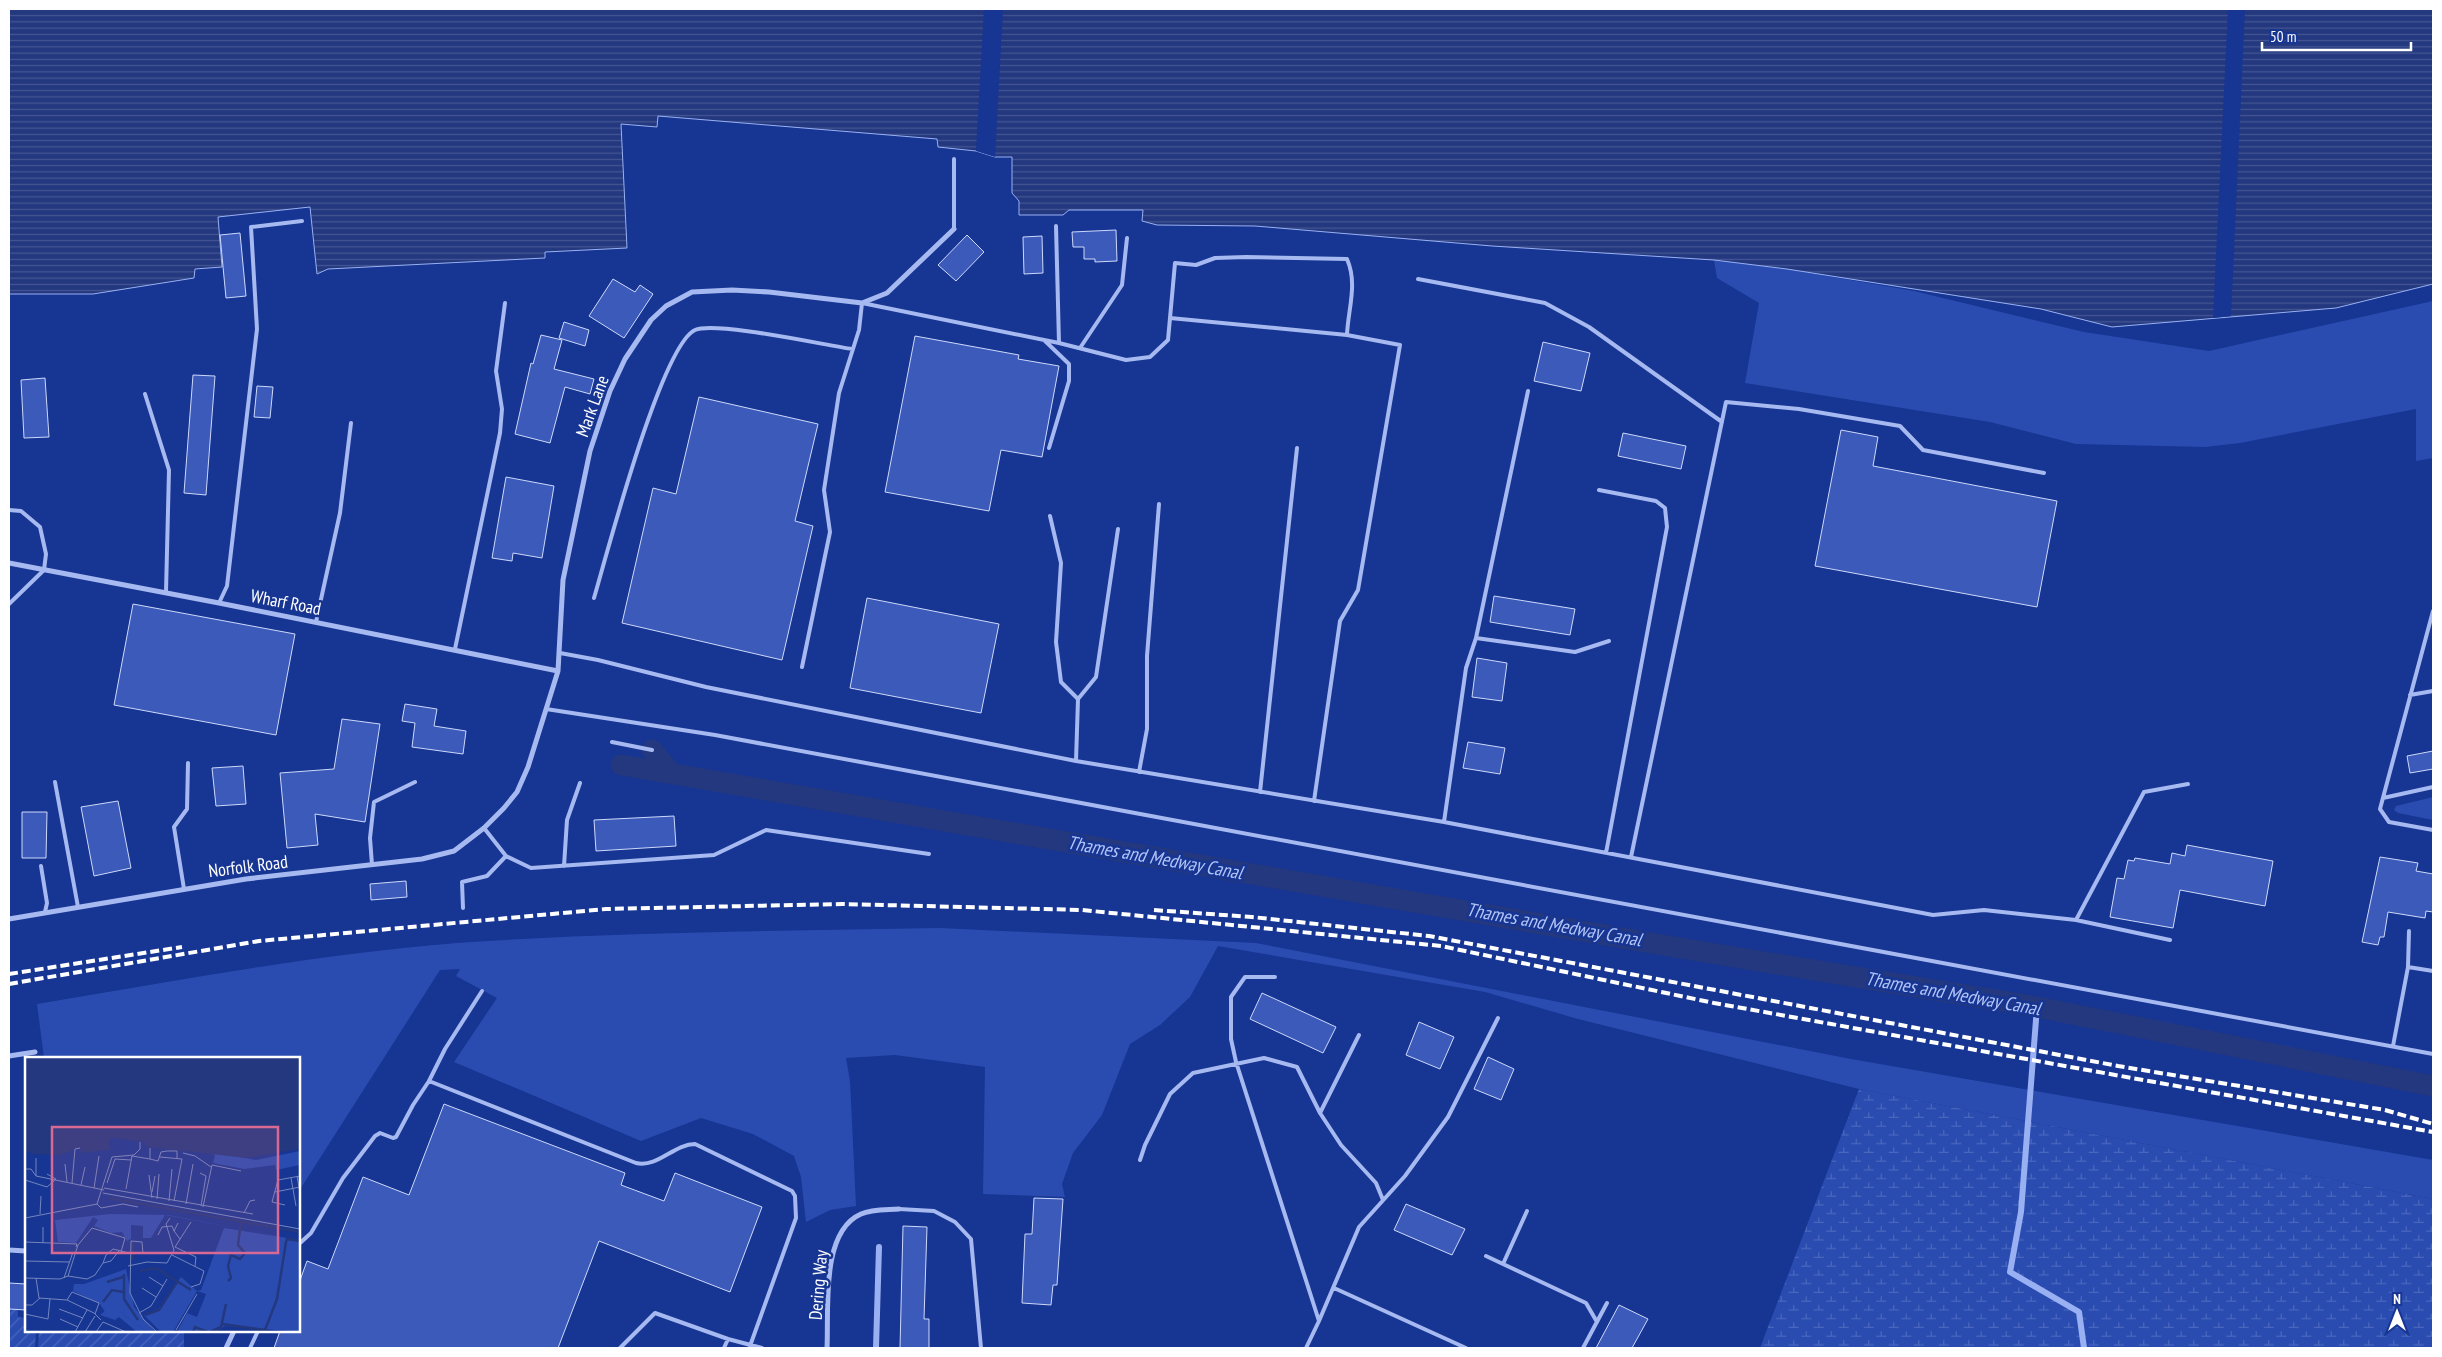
<svg xmlns="http://www.w3.org/2000/svg" width="2442" height="1357" font-family="'PT Sans Narrow',sans-serif">
	<style>
		.grass { fill: #2a4cb1 }
		.wetland { fill: url(#wetland-marsh) }
		.garden { fill: url(#garden-furrows) }
		.water { fill: url(#water-rules); stroke: #99b1f3 }
		.pier { fill: #173592 }
		.lines { fill: none; stroke-linecap: round; stroke-linejoin: round }
		.stream { stroke: #99b1f3; stroke-width: 6 }
		.canal { stroke: #23387f; stroke-width: 21 }
		.building { fill: #3c5ab9; stroke: #cdd9fb }
		.service { stroke: #a6b9f0; stroke-width: 4 }
		.minor { stroke: #a6b9f0; stroke-width: 5 }
		.rail { stroke: #fff; stroke-width: 4; stroke-dasharray: 9 4; stroke-linecap: butt }
		.labels { text-anchor: middle; dominant-baseline: central; stroke-width: 5; stroke-linejoin: round; paint-order: stroke }
		.street-label { font-size: 18px; fill: #fff; stroke: #173592 }
		.water-label { font-size: 19px; font-style: italic; fill: #b2c4f7; stroke: #173592 }
		.inset-river { fill: none; stroke: #23387f; stroke-width: 2.5 }
		.inset-road { fill: none; stroke: #7486be; stroke-width: 1 }
		.view { fill: #d76994; fill-opacity: 0.15; stroke: #d76994; stroke-width: 2.5 }
		.inset-edge { fill: none; stroke: #fff; stroke-width: 2.5 }
	</style>
	<defs>
		<pattern id="wetland-marsh" width="20" height="14" patternUnits="userSpaceOnUse" patternTransform="scale(1.25)"><rect width="20" height="14" fill="#2a4cb1"/><path d="M1 5h8M5 5V1M11 12h8M15 12V8" fill="none" stroke="#4a67bd"/></pattern>
		<pattern id="garden-furrows" width="10" height="10" patternUnits="userSpaceOnUse" patternTransform="scale(1.25)"><rect width="10" height="10" fill="#2a4cb1"/><path d="M-1 1l2-2M0 10L10 0M9 11l2-2" fill="none" stroke="#4a67bd"/></pattern>
		<pattern id="water-rules" width="6" height="5" patternUnits="userSpaceOnUse" patternTransform="scale(1.25)"><rect width="6" height="5" fill="#23387f"/><path d="M0 2.5h6" fill="none" stroke="#445692"/></pattern>
	</defs>
	<rect width="100%" height="100%" fill="#173592"/>
	<!-- grass -->
	<path class="grass" d="M1714,260L1787,269L1914,291L2084,332L2209,351L2433,301V458L2416,461V409L2240,443L2205,447L2076,444L1990,422L1745,383L1759,303L1717,278Z
		M2433,797V820L2398,813L2394,810L2396,806Z
		M940,928L1256,943L1851,1059L2433,1160V1199L1859,1089L1578,1019L1485,992L1218,946L1190,997L1160,1025L1130,1044L1102,1115L1073,1153L1062,1184L1065,1197L983,1194L985,1067L895,1055L846,1058L850,1081L856,1206L830,1210L806,1222L801,1177L794,1156L753,1134L701,1118L641,1141L454,1062L497,998L456,976L460,969L440,970L299,1191V1058H44L37,1004C176,981 316,954 457,943C618,932 779,931 940,928Z"/>
	<!-- wetland -->
	<path class="wetland" d="M1859,1089L2433,1199V1348H1760Z"/>
	<!-- garden -->
	<path class="garden" d="M9,1309H18V1317L26,1318V1331H36L35,1348H9Z
		M39,1331H184V1348H38Z"/>
	<!-- water -->
	<path class="water" d="M9,9H2433V284L2336,308L2112,327L2041,309L1787,269L1714,260L1492,246L1255,226L1157,225L1142,221L1143,210H1069L1063,215H1019V201L1012,193V157H995L976,151L938,147L937,139L658,116L657,127L621,124L627,248L545,252V258L328,269L317,274L310,207L218,217L222,267L195,269L194,278L93,294H9Z"/>
	<!-- pier -->
	<path class="pier" d="M984,9H1003L995,157L976,151Z
		M2228,9H2245L2231,316L2213,318Z"/>
	<g class="lines">
		<!-- stream -->
		<path class="stream" d="M2037,1007L2021,1212L2010,1272L2079,1312L2084,1348
			M876,1348L879,1247"/>
		<!-- canal -->
		<path class="canal" d="M652,750L672,774
			M621,765L1686,949L2037,1007L2433,1086"/>
	</g>
	<!-- building -->
	<path class="building" d="M1116,230L1117,261L1095,262V259H1084V247H1073L1072,232Z
		M240,233L246,296L226,298L220,235Z
		M967,235L984,252L956,281L938,265Z
		M1042,236L1043,273L1024,274L1023,237Z
		M613,279L635,292L640,285L653,294L624,338L589,316Z
		M564,322L589,330L585,346L559,338Z
		M541,335L562,340L554,369L594,379L590,394L565,387L550,443L515,434L531,363L533,364Z
		M915,336L1019,355L1018,359L1059,366L1042,457L1001,450L989,511L885,492Z
		M1543,342L1590,353L1581,391L1534,381Z
		M193,375L215,376L206,495L184,493Z
		M45,378L49,437L24,438L21,380Z
		M257,386L273,387L270,418L254,417Z
		M699,397L818,424L795,521L813,526L782,660L622,623L653,488L676,494Z
		M1841,430L1878,437L1873,466L2057,501L2037,607L1815,566Z
		M1623,433L1686,446L1681,469L1618,456Z
		M506,477L554,486L542,558L513,553L512,561L492,558Z
		M1494,596L1575,609L1570,635L1490,622Z
		M867,598L999,624L981,713L850,688Z
		M133,604L295,634L276,735L114,705Z
		M1477,658L1507,663L1502,701L1472,697Z
		M405,704L437,709L434,726L466,731L463,754L412,747L415,723L402,721Z
		M342,719L380,724L365,822L315,814L318,845L287,848L280,773L334,769Z
		M1468,742L1505,748L1500,774L1463,768Z
		M2433,751V769L2410,773L2407,756Z
		M243,766L246,804L216,806L212,768Z
		M118,801L131,868L94,876L81,807Z
		M22,812H47L46,858H22Z
		M674,816L676,846L596,851L594,820Z
		M2187,845L2273,861L2265,906L2180,890L2173,928L2110,917L2117,878L2124,879L2128,860L2134,861L2135,858L2170,864L2172,853L2185,856Z
		M2380,857L2418,863L2416,871L2433,874V912L2426,911L2425,918L2388,912L2384,937H2380L2378,945L2362,942Z
		M406,881L407,897L371,900L370,884Z
		M1262,993L1336,1027L1323,1053L1250,1019Z
		M1419,1022L1454,1037L1440,1069L1406,1055Z
		M1488,1057L1514,1069L1501,1100L1474,1089Z
		M444,1104L625,1173L621,1185L664,1201L675,1173L762,1207L730,1292L599,1241L558,1348H274L280,1331H299V1283L307,1261L328,1269L363,1177L409,1195Z
		M1034,1198L1063,1199L1057,1285H1053L1051,1305L1022,1303L1025,1234H1032Z
		M1406,1204L1465,1229L1452,1255L1394,1230Z
		M903,1226L927,1227L924,1319H929V1348H900Z
		M9,1283L26,1284V1310L9,1309Z
		M1619,1305L1648,1319L1632,1348H1596Z"/>
	<g class="lines">
		<!-- service -->
		<path class="service" d="M954,159V229
			M1418,279L1545,303L1589,327L1722,422
			M1170,318L1347,335L1400,345L1358,590L1340,621L1314,801
			M1044,340L1069,364V381L1049,448
			M1059,343L1126,360L1150,357L1168,340L1175,263L1196,265L1215,258L1246,257L1347,259C1358,284 1348,309 1347,335
			M1080,348L1122,285L1127,238
			M145,394L169,470L166,592
			M1599,490L1656,501L1665,508L1667,527L1606,853
			M9,510L21,511L40,527L46,554L44,570L9,604
			M1050,516L1061,563L1056,642L1061,682L1078,699L1076,761
			M594,598C607,554 661,346 695,330C715,321 824,345 852,349
			M219,603L227,586L257,329L251,227L302,221
			M2433,611L2380,809L2389,822L2433,830
			M316,622L340,513L351,423
			M1476,638L1575,652L1609,641
			M455,649L500,433L502,409L496,371L505,303
			M560,653L598,660L706,687L1076,761L1444,822L1933,915L1984,910L2076,920L2170,940
			M802,667L830,532L824,490L839,393L859,330L862,303L1059,343L1056,226
			M2410,695L2433,691
			M1078,699L1096,677L1118,529
			M546,709L715,735L2433,1054
			M612,742L652,750
			M1139,772L1147,729V656L1159,504
			M55,782L78,907
			M1260,792L1297,448
			M2383,798L2433,787
			M1444,822L1466,668L1476,638L1528,391
			M484,828L506,856L531,868L714,855L766,830L929,854
			M1631,857L1726,402L1799,409L1900,426L1923,450L2044,473
			M372,865L370,838L374,802L415,782
			M41,866L47,903L45,912
			M564,866L567,820L580,783
			M184,889L174,827L187,809L188,763
			M463,908L462,882L487,876L506,856
			M2076,920L2144,792L2188,784
			M2408,967L2433,971
			M1275,977H1245L1231,997V1039L1236,1062L1319,1321L1306,1348
			M1359,1035L1320,1113L1341,1145L1376,1183L1383,1200
			M2393,1046L2408,967L2409,931
			M429,1081L445,1049L482,991
			M1140,1160L1145,1145L1170,1094L1193,1073L1264,1058L1297,1067L1320,1113
			M899,1209L934,1211L955,1222L971,1239L981,1348
			M299,1244L311,1233L343,1178L375,1136L380,1133L393,1138L396,1137L413,1105L429,1081L636,1163C658,1168 674,1144 695,1144L792,1191L795,1196L796,1218L750,1346
			M1486,1256L1586,1303L1597,1322
			M1503,1264L1527,1211
			M1334,1288L1466,1348
			M1319,1321L1359,1227L1405,1176L1448,1117L1498,1018
			M250,1348L258,1331
			M620,1348L655,1313L728,1339L762,1348
			M724,1348L728,1339
			M1583,1348L1607,1303"/>
		<!-- minor -->
		<path class="minor" d="M9,563L219,603L558,671
			M9,919L246,879L422,859L454,851L484,828L504,808L517,792L528,767L558,671L563,580L590,451L610,391L625,359L651,320L666,306L692,292L732,290L769,292L862,303L887,293L954,229
			M9,1056L35,1052
			M9,1250L26,1251
			M226,1348L234,1331
			M827,1348C829,1310 820,1232 861,1214C872,1209 887,1210 899,1209"/>
		<!-- rail -->
		<path class="rail" d="M1154,910L1252,917L1429,936L2118,1066L2385,1110L2433,1124
			M9,974L182,947
			M9,984L259,941L606,909L842,904L1082,910L1441,946L1714,1003L2433,1132"/>
	</g>
	<g class="labels">
		<!-- street labels -->
		<g class="street-label">
			<text transform="translate(592 406) rotate(-70)">Mark Lane</text>
			<text transform="translate(286 602) rotate(11)">Wharf Road</text>
			<text transform="translate(248 866) rotate(-7)">Norfolk Road</text>
			<text transform="translate(818 1285) rotate(-85)">Dering Way</text>
		</g>
		<!-- water labels -->
		<g class="water-label">
			<text transform="translate(1155 857) rotate(10)">Thames and Medway Canal</text>
			<text transform="translate(1554 924) rotate(10)">Thames and Medway Canal</text>
			<text transform="translate(1953 993) rotate(10)">Thames and Medway Canal</text>
		</g>
	</g>
	<!-- overview -->
	<g transform="translate(25 1057)">
		<rect width="275" height="275" fill="#173592"/>
		<path d="M275,94V108L251,113L250,108L219,112L188,106L190,99L186,95L231,103ZM85,157L143,158L275,183L140,158L126,181H118V169L106,168V182L102,184L97,175L86,176L69,169L73,163L68,160L51,186L33,185L30,163ZM101,212L109,250L130,275H121L94,254L80,255L75,247L48,234L49,227H59ZM156,220L172,234L148,275H136L119,258L134,253Z" fill="#2a4cb1"/>
		<path d="M199,171L275,183V275L200,269L190,275H152L162,256L172,260L181,237L172,234L176,233Z" fill="#2a4cb1"/>
		<path d="M80,254H94L120,274L112,275L94,260L90,263L75,258Z" fill="#2a4cb1"/>
		<path d="M0,0H275V92L222,101L121,90L120,85L88,81L84,82L85,93L56,96L55,90L36,98L7,97L0,93Z" fill="#23387f"/>
		<path class="inset-river" d="M84,141L275,175M108,203V186M115,214L131,211L166,233M99,217V242L113,263M203,224L206,221L203,209L206,198L215,202L220,196L213,188L216,164M82,225L98,220M78,245L87,233L98,235M120,258L134,253L152,225M197,267L240,273L252,242L261,185L262,182L275,184M168,275L170,270L183,275M185,275L196,270L201,247"/>
		<path class="inset-road" d="M158,96L170,99L186,110M135,100L157,102L149,144M11,101V119M125,102L133,104L136,95L142,94H152V102M40,107L42,125M0,112H6L11,119L79,133M175,116L181,119L176,149M124,118L127,141M272,119L275,136M266,121L271,149M0,123L22,130L31,122L22,117M47,126L50,92L55,91M82,126L90,102L106,103M56,128L60,110M69,131L74,99M79,131L228,157M101,132L107,99L125,102V91M127,135L130,119M250,135L275,130M78,136L275,172M132,142L134,117M144,144L147,112M72,147L87,100L109,98L115,92V85M72,147L76,151L98,147L113,150M161,147L168,107M260,148L247,145L253,123L275,119M178,150L187,108L216,114M219,156L225,144L230,143M15,157L16,139M0,161L72,147M153,166L149,174L155,182M18,170V186M133,178L137,170L147,169L149,174M0,185L52,187L51,190M150,190L171,200L170,209M150,190L166,165M94,194L86,204L78,206L81,198L88,192L104,196M118,197L117,185L106,184L105,236L118,262L132,275M147,198L179,214L175,227L166,230M0,204L44,205M103,209L122,205L142,206L149,193L141,167L145,161M43,219L53,188L67,171L100,181L96,195M124,220L138,229M0,221L35,222L43,219L62,222L70,218L78,206M11,221L14,241L42,243L69,256L76,263M39,221L48,195M117,231L131,240M42,243L47,235L74,246L70,257M1,248H7L15,241M34,252L58,261M114,256L126,249L142,222M0,257L23,262L25,242M35,262L53,270M151,273L172,237M50,275L62,253M60,275L70,259M71,275L78,265L101,275"/>
		<path class="view" d="M27,70H253V196H27Z"/>
		<rect width="275" height="275" class="inset-edge"/>
	</g>
	<!-- border -->
	<rect width="2442" height="1357" fill="none" stroke="#ffffff" stroke-width="20"/>
	<!-- north arrow -->
	<g transform="translate(2397 1312)" stroke="#173592" stroke-width="4" paint-order="stroke">
	<path d="M0-4L9 19L0 12L-9 19Z" fill="#ffffff"/>
	<text y="-8" font-size="14" font-weight="bold" text-anchor="middle" fill="#ffffff">N</text>
	</g>
	<!-- scale -->
	<path d="M2262 42v8h149v-8" fill="none" stroke="#ffffff" stroke-width="2.5"/>
	<text x="2270" y="42" font-size="15" fill="#ffffff" stroke="#173592" stroke-width="4" paint-order="stroke">50 m</text>
</svg>
